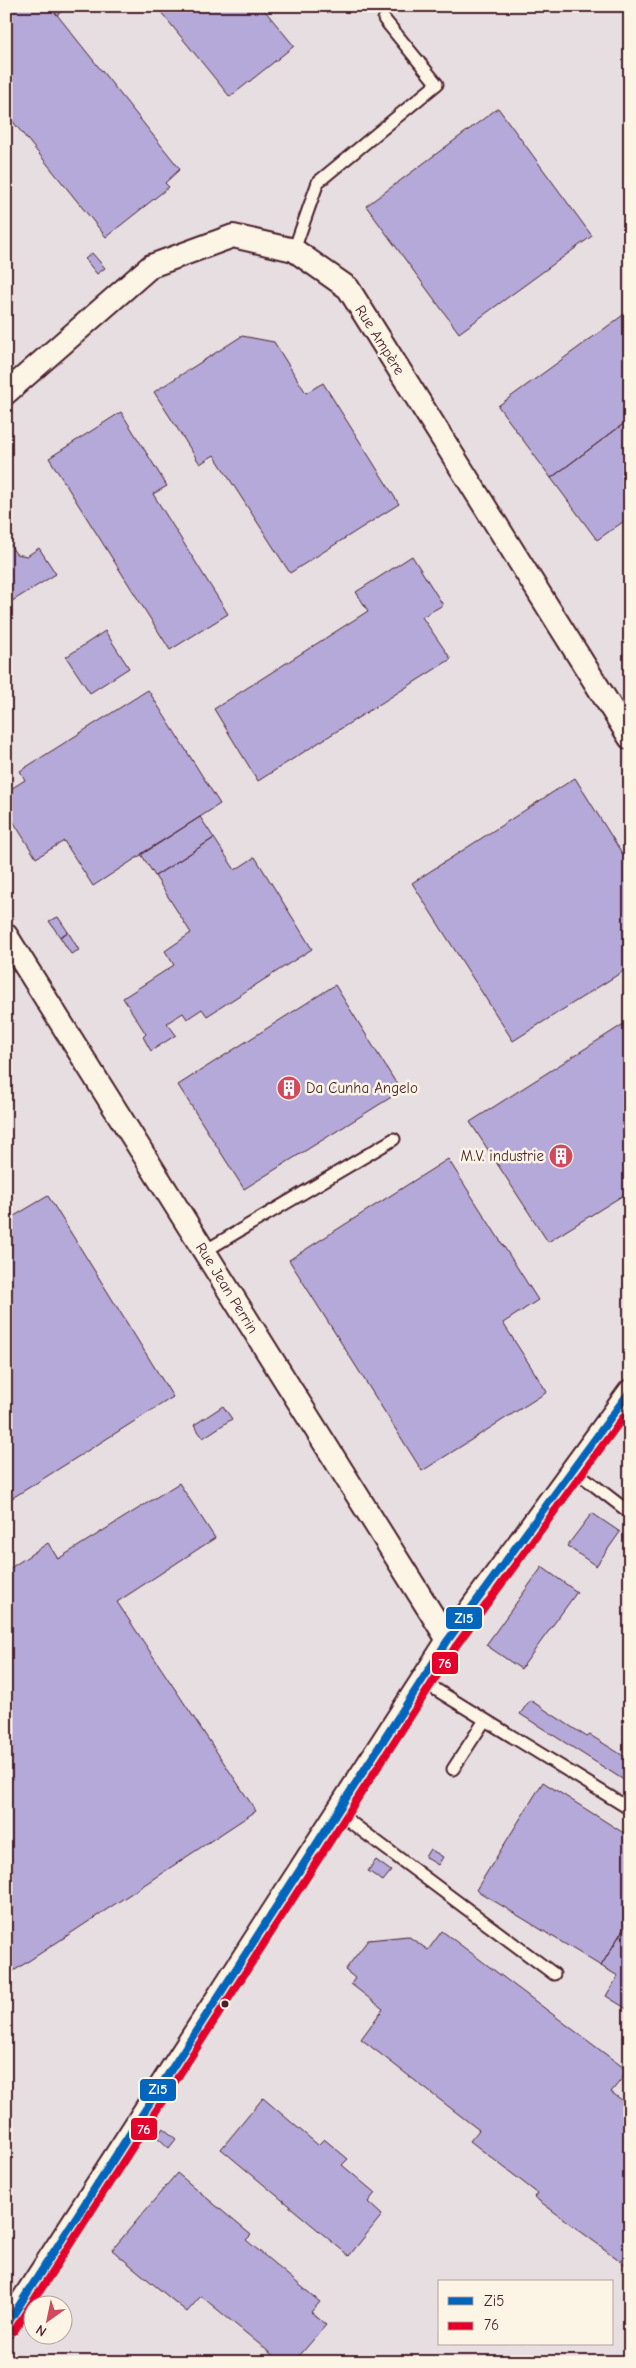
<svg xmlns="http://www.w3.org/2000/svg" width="636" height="2368" font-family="'Comic Neue',sans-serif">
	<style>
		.built { fill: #e7dee2; fill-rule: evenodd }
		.building { fill: #b5a9da; stroke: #4a1f2b }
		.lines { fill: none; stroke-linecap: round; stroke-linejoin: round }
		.lane-casing { stroke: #4a1f2b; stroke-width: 15 }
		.street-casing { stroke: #4a1f2b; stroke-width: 26 }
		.lane { stroke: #fcf5e5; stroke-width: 11 }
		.street { stroke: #fcf5e5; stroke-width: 22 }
		.bus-1-casing { stroke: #fcf5e5; stroke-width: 11 }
		.bus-2-casing { stroke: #fcf5e5; stroke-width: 11 }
		.bus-1 { stroke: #0065bd; stroke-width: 8 }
		.bus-2 { stroke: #e4002b; stroke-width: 8 }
		.bus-dot { fill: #4a1f2b; stroke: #fcf5e5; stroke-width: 2 }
		.labels { text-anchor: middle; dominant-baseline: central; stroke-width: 5; stroke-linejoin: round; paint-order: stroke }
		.street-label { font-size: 15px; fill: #4a1f2b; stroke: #fcf5e5 }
		.poi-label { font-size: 15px; fill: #4a1f2b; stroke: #fcf5e5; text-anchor: start }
		.line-badge { stroke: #fcf5e5; stroke-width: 2 }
		.badge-label { font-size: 14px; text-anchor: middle; font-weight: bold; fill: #fff }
	</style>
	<rect width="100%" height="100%" fill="#fcf5e5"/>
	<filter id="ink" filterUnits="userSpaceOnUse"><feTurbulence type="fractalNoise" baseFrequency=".02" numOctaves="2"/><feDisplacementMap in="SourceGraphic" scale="10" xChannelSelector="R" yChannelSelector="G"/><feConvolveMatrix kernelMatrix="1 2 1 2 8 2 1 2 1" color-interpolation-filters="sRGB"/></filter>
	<g filter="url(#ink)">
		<!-- built -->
		<path class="built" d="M6,6H630V2362H6ZM440,2282H612V2344H440ZM32,2306H62V2336H32Z"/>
		<!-- building -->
		<path class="building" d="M6,6H50L180,169L165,183L169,187L106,237L6,113Z
			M50,6H69L57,15Z
			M156,6H261L294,46L230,97Z
			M498,108L592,236L459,333L366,206Z
			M92,253L105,268L97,274L85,259Z
			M630,310V419L551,478L498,406Z
			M242,336L274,342L306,393L323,383L399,504L290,573L214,455L200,464L154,392Z
			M121,412L167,486L153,494L228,614L170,650L49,458Z
			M630,419V517L597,540L551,478Z
			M6,538L16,554L27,556L39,548L56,574L9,603L6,598Z
			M412,556L443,605L422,617L451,659L258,781L214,709L368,611L356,592Z
			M105,631L129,668L90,693L66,657Z
			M148,690L220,804L93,886L64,841L36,858L6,810V792L25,780L20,771Z
			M575,778L630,866V967L513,1041L412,883Z
			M200,817L214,838L155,876L141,854Z
			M214,838L235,870L255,857L312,949L207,1016L202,1009L187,1019L183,1013L167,1023L176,1035L151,1051L143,1037L146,1034L123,998L174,965L165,951L191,933L155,876Z
			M58,917L68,932L60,937L49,921Z
			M68,932L79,950L71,954L60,937Z
			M335,985L401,1091L244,1189L178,1085Z
			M630,1020V1191L548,1242L470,1122Z
			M448,1159L538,1300L503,1323L547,1392L422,1471L289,1260Z
			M48,1196L173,1397L6,1502V1213L9,1219Z
			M223,1406L232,1419L203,1438L194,1425Z
			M179,1483L215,1538L117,1602L256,1811L6,1976V1571L48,1543L58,1559Z
			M592,1513L620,1532L596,1566L567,1546Z
			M542,1567L577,1592L521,1669L486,1645Z
			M530,1700L587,1737L590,1735L630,1760V1784L520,1714Z
			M543,1782L630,1837V1918L601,1966L476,1890Z
			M430,1849L443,1857L438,1865L425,1857Z
			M376,1860L391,1871L383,1881L368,1871Z
			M630,1918V2011L606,1996L618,1976L601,1966Z
			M442,1931L628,2071L611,2092L630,2106V2268L534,2197L537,2193L470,2141L479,2130L361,2039L383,2009L351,1984L355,1978L345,1970L368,1940L408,1936L428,1950Z
			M263,2098L318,2145L324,2139L348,2159L342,2165L375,2193L368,2202L382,2215L349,2256L221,2149Z
			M163,2128L176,2139L169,2148L157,2137Z
			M177,2173L251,2235L246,2240L320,2302L311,2312L326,2325L294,2362H281L201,2296L187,2312L112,2250Z"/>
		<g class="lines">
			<defs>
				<path id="lane" d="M294,250L318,182L437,84L384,19
					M205,1251L394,1139
					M573,1469L630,1513
					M422,1681L630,1809
					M453,1769L485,1720
					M337,1812L554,1974"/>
				<path id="street" d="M6,393L151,266L233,236L294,250L348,288L630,738
					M6,935L448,1640
					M6,2326L448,1640L630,1391"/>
			</defs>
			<!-- lane casing -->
			<use href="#lane" class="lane-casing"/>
			<!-- street casing -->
			<use href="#street" class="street-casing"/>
			<!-- lane -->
			<use href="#lane" class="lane"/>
			<!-- street -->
			<use href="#street" class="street"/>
			<defs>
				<path id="bus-1" d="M6,2326L448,1640L630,1391"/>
				<path id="bus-2" d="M14,2331L456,1646L630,1408"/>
			</defs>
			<!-- bus-1 casing -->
			<use href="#bus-1" class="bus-1-casing"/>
			<!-- bus-2 casing -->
			<use href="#bus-2" class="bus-2-casing"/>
			<!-- bus-1 -->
			<use href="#bus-1" class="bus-1"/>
			<!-- bus-2 -->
			<use href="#bus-2" class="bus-2"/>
		</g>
	</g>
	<!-- icons -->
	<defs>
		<symbol id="building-disc" viewBox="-11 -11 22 22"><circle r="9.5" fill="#d1495b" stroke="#fcf5e5"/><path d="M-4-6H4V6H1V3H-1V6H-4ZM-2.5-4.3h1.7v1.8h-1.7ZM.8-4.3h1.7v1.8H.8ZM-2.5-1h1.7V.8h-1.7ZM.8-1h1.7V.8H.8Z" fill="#fff"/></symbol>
	</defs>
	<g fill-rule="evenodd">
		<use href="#building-disc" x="275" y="1074" width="28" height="28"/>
		<use href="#building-disc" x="547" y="1142" width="28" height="28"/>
	</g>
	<!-- markers -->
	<circle class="bus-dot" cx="225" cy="2004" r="4.5"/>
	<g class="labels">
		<!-- street labels -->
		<g class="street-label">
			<text transform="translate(380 340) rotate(58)">Rue Ampère</text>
			<text transform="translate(227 1288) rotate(58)">Rue Jean Perrin</text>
		</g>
		<!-- poi labels -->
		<g class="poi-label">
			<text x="306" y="1088">Da Cunha Angelo</text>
			<text x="544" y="1156" text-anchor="end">M.V. industrie</text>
		</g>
	</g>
	<g class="line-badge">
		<rect x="445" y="1606" width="38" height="24" rx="5" fill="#0065bd"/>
		<rect x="431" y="1651" width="28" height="24" rx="5" fill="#e4002b"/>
		<rect x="139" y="2078" width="38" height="24" rx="5" fill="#0065bd"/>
		<rect x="130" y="2117" width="28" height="24" rx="5" fill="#e4002b"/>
	</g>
	<g class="badge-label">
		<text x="464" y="1623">Zi5</text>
		<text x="445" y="1668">76</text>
		<text x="158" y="2094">Zi5</text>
		<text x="144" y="2134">76</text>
	</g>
	<!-- margin -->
	<rect width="636" height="2368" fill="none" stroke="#fcf5e5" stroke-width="25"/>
	<rect x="12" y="12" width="611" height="2343" fill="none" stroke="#4a1f2b" stroke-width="2" filter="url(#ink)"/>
	<!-- legend -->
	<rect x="438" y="2280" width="175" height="65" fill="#fcf5e5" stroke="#b59f9b"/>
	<rect x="448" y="2297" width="25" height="8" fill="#0065bd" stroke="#b59f9b"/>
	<text x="484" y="2306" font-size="15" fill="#4a1f2b">Zi5</text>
	<rect x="448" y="2322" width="25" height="8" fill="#e4002b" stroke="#b59f9b"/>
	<text x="484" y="2330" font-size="15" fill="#4a1f2b">76</text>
	<!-- north arrow -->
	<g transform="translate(48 2320) rotate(213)"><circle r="24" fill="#fcf5e5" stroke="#b59f9b"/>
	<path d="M0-4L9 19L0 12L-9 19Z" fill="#d1495b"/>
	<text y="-8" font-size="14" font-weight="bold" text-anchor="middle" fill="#4a1f2b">N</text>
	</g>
</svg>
